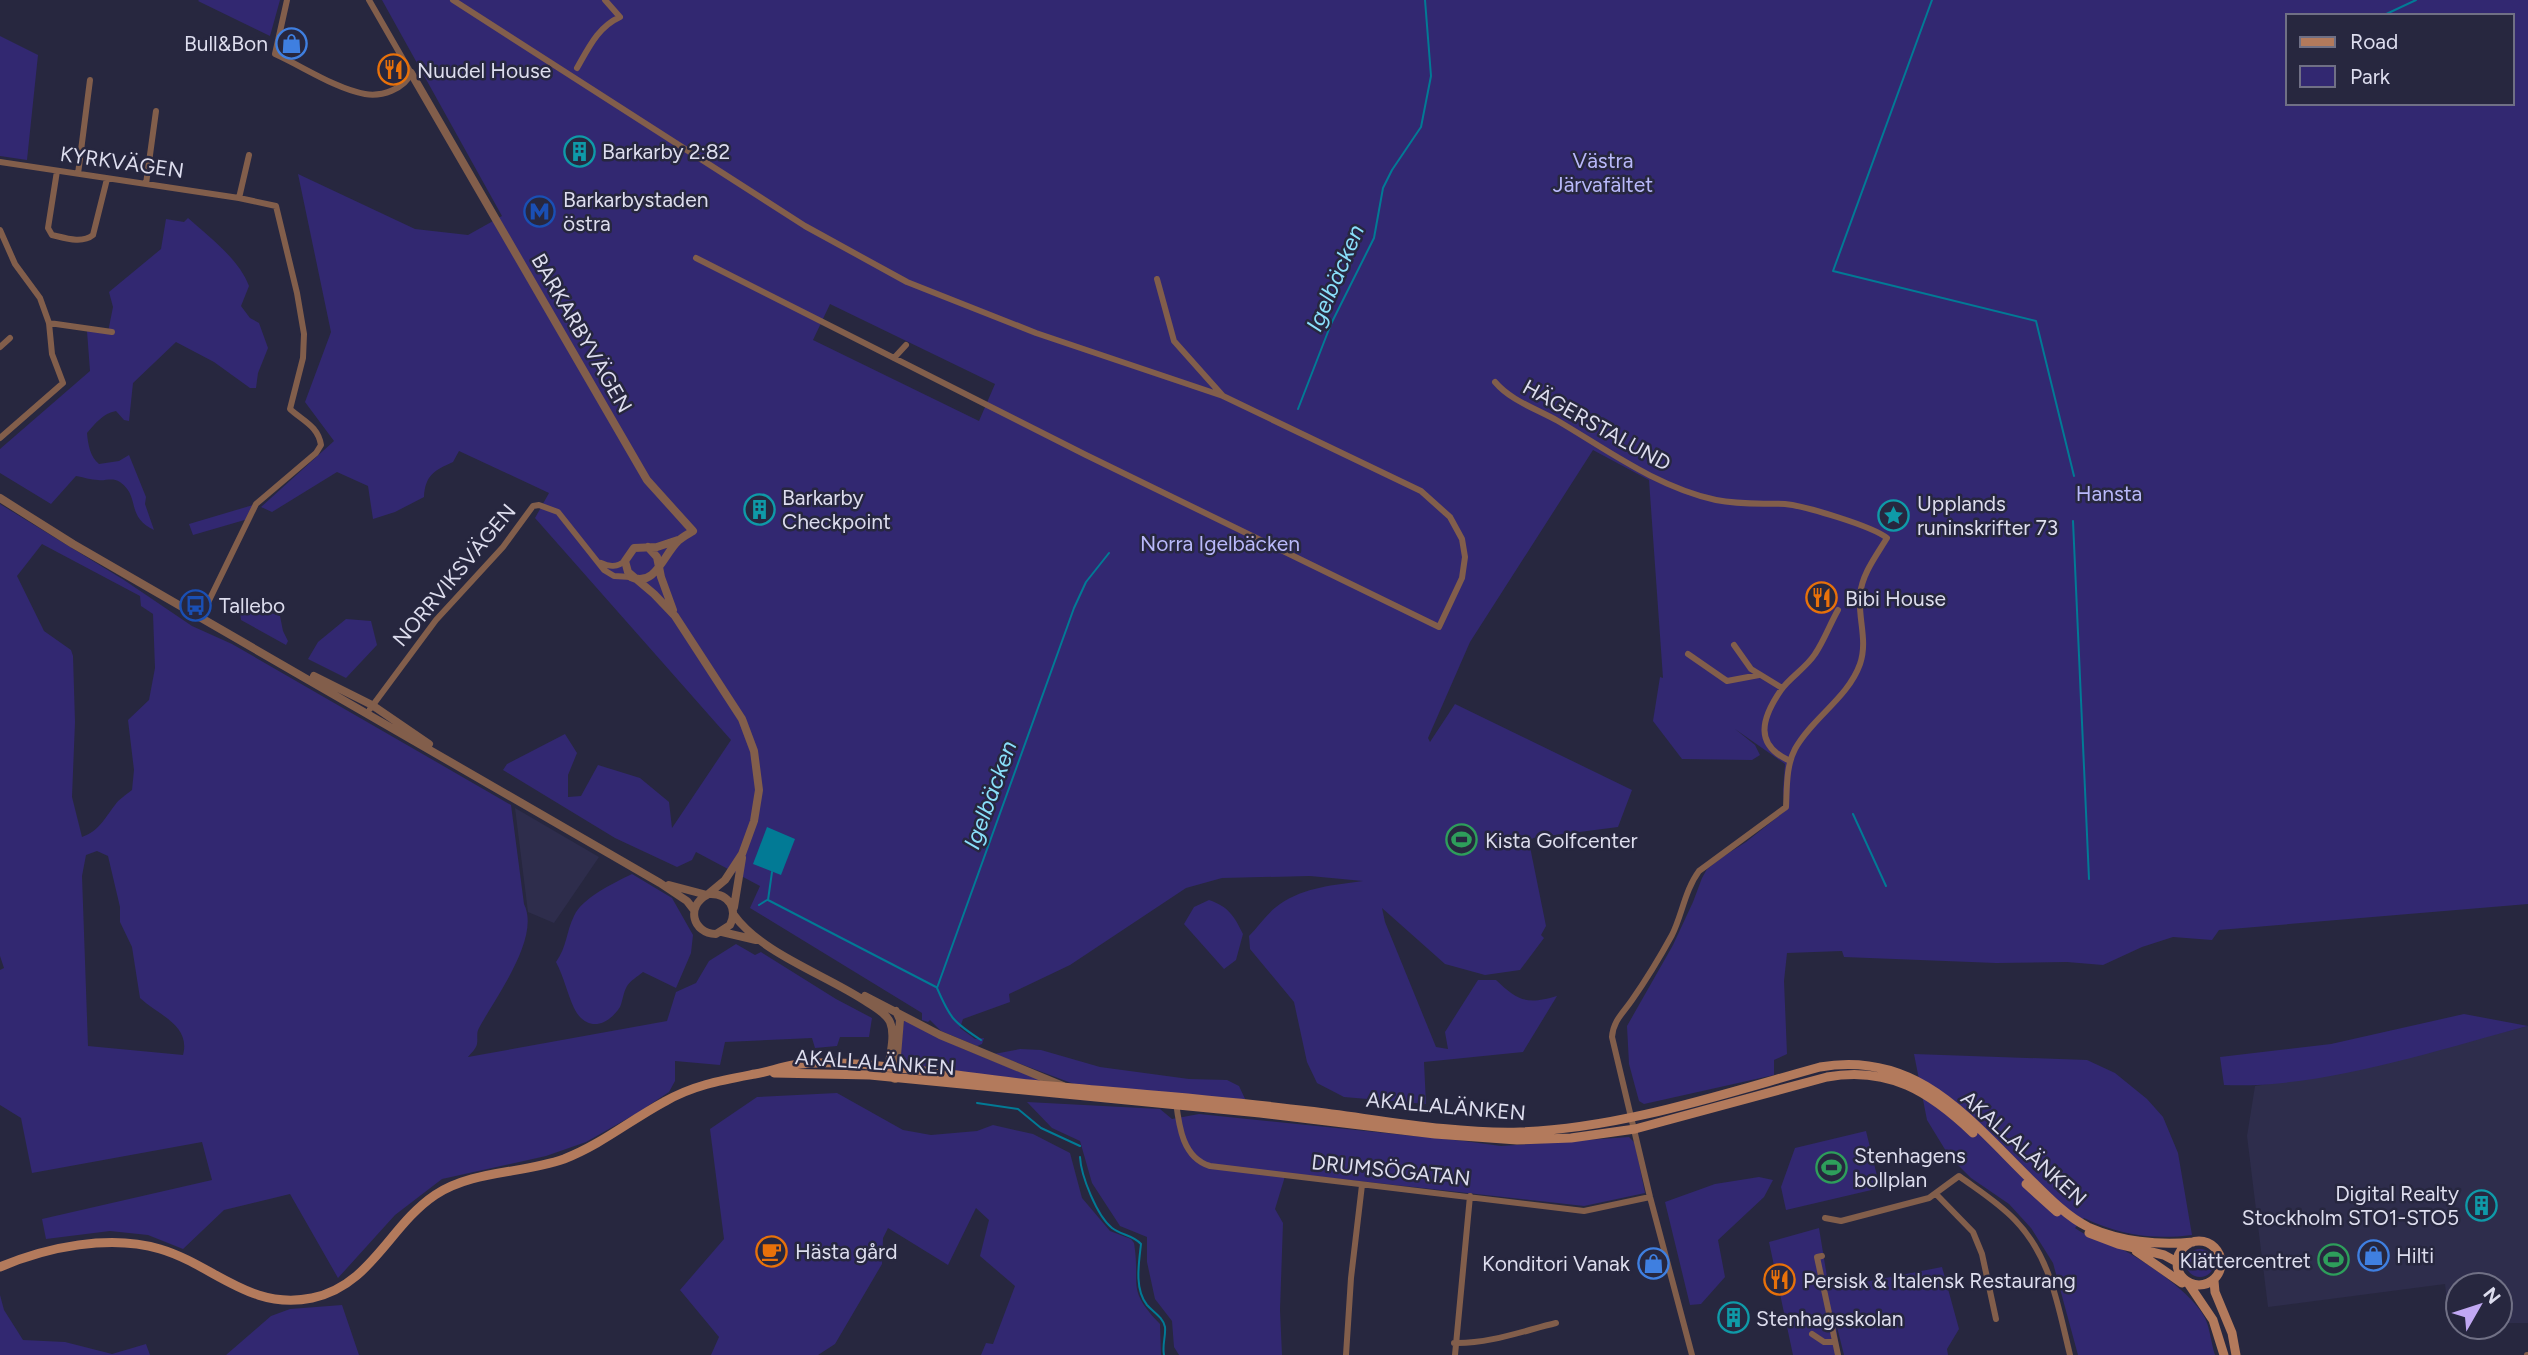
<svg xmlns="http://www.w3.org/2000/svg" width="2528" height="1355" font-family="Figtree,sans-serif">
	<style>
		.built { fill: #2e2d4c }
		.green { fill: #322871; fill-rule: evenodd }
		.water { fill: #027a95 }
		.lines { fill: none; stroke-linecap: round; stroke-linejoin: round }
		.stream { stroke: #027a95; stroke-width: 2 }
		.minor { stroke: #825e4b; stroke-width: 6 }
		.tertiary { stroke: #825e4b; stroke-width: 8 }
		.secondary { stroke: #b37a5c; stroke-width: 9 }
		.labels { text-anchor: middle; dominant-baseline: central; stroke-width: 5; stroke-linejoin: round; paint-order: stroke }
		.poi-label { font-size: 21px; fill: #dde; stroke: #27273f; text-anchor: start }
		.park-label { font-size: 21px; fill: #b9b9fa; stroke: #27273f }
		.street-label { font-size: 21px; fill: #dde; stroke: #27273f }
		.water-label { font-size: 23px; font-style: italic; fill: #89dffa; stroke: #27273f }
	</style>
	<rect width="100%" height="100%" fill="#27273f"/>
	<!-- built -->
	<path class="built" d="M515,808L599,857L554,923L528,912Z
		M2528,1026V1323H2500V1285H2458V1323L2448,1310L2445,1284L2268,1307L2247,1136L2255,1086L2352,1071Z"/>
	<!-- green -->
	<path class="green" d="M199,0H280L270,36L198,1Z
		M382,0H2528V904L2219,930L2212,940L2173,937L2142,947L2103,965L2067,962L1996,963L1844,957L1842,951L1787,953L1784,981L1787,1054L1774,1060V1075L1644,1104L1639,1101L1629,1064L1627,1026L1673,945L1693,902L1702,878L1707,869L1724,856L1746,842L1785,811L1783,790L1785,764L1735,729L1755,745L1760,755L1752,760L1682,759L1653,721L1660,677L1663,678L1649,480L1593,450L1470,642L1428,738L1430,742L1455,704L1632,790L1618,827L1533,838L1529,842L1546,926L1541,935L1544,938L1520,970L1485,975L1445,964L1382,908L1385,922L1436,1047L1448,1049L1445,1032L1478,980H1496C1518,1001 1527,1005 1557,996L1523,1052L1424,1062L1426,1104L1344,1097L1317,1083L1307,1062L1294,1002L1250,949L1249,936C1259,926 1268,912 1280,904C1305,887 1334,885 1363,881L1310,876L1222,878L1186,888L1070,965L1009,994L1010,1002L963,1019L960,1028L975,1039L984,1038L982,1044L977,1046L941,1031L930,1020L928,1022L922,1020V1013L750,908L760,886L696,852L692,860L677,867L615,838L503,770L507,764L565,734L577,753L568,775V797L581,796L598,765L640,778L669,802L672,828L731,740L535,518L549,493L459,451L453,462C435,470 425,475 424,497L395,512L373,519L368,486L337,472L272,512L261,507L334,441L305,402L331,332L298,174L415,229L468,235L502,216ZM2288,16H2512V103H2288ZM830,304L995,384L979,421L813,340Z
		M0,36L38,55L27,160L0,156Z
		M188,218C209,237 239,259 249,286L241,306L250,318L259,323L268,348L258,373L256,388H250L214,362L176,342L133,383L129,421L124,420L116,411C103,413 95,424 87,433C88,444 90,457 99,464L119,461L129,455L146,497L145,504L154,530C125,516 141,497 120,482C112,477 106,481 98,480C91,480 83,477 76,476L51,504L0,473V449L90,371L87,331L108,332L113,307L109,292L161,249L166,219L184,222Z
		M0,504L124,580L192,626L232,644L511,805L524,904C541,938 495,998 479,1028C476,1033 478,1038 477,1044C476,1049 471,1053 468,1057L667,1021L676,992L696,983L709,961L736,944L755,955L761,952L836,999L872,1018L869,1037H840L837,1046L815,1048L812,1038L725,1042L720,1065L675,1061V1081L669,1092L639,1112L586,1142L546,1156L442,1179L395,1215L338,1278L290,1194L224,1210L183,1249L148,1235L110,1231L46,1239L42,1219L212,1180L202,1142L32,1173L21,1118L0,1105V970L4,968L0,956ZM42,544L140,596L141,606L153,614L155,668L149,700L128,720L134,770L132,790C126,795 119,799 115,805C104,819 99,831 82,837L72,797L75,722L73,656L71,650L44,631L17,576ZM97,851L108,856L120,907V922L132,947L140,998C158,1015 191,1025 183,1055L88,1046L82,876L86,855Z
		M253,505L248,519L193,535L189,524Z
		M252,606L280,616L283,631L288,641L286,645L241,620L240,611Z
		M346,619L371,621L377,645L346,678L308,659L318,642Z
		M632,874L672,898L693,935L691,953L676,988L643,972C637,977 631,980 627,986C623,993 623,1000 620,1007C607,1027 586,1032 574,1008C567,993 564,977 556,962C567,947 566,932 574,916C583,897 614,883 632,874Z
		M1209,900C1229,907 1234,916 1243,934L1236,960L1224,969L1184,924L1194,907Z
		M2464,1014L2528,1026C2433,1051 2322,1089 2224,1085L2220,1057L2331,1044Z
		M904,1020L961,1048L1043,1081V1083L902,1063L900,1055Z
		M1020,1049L1041,1050L1100,1067L1189,1079L1227,1080L1239,1086L1246,1101L1074,1084L994,1054Z
		M1914,1054L2087,1060L2115,1073L2147,1099L2163,1117L2178,1153L2192,1235C2153,1240 2119,1235 2084,1218L2075,1228C2088,1237 2101,1241 2115,1246C2140,1257 2193,1293 2205,1318C2210,1328 2211,1343 2215,1355H2078L2053,1263L2031,1228L2009,1204L1971,1178L1949,1156L1927,1120Z
		M837,1093L903,1130L931,1135L977,1131L993,1125L1033,1134L1070,1153L1082,1198L1110,1231L1131,1239L1134,1243C1141,1285 1125,1288 1160,1324L1161,1355H981L986,1343L993,1344L1015,1286L980,1256L989,1220L976,1208L948,1265L888,1228L883,1238L882,1264L835,1344L818,1355H711L719,1337L680,1290L724,1239L710,1129L757,1097Z
		M1027,1102L1160,1109L1172,1119L1199,1114L1464,1141L1501,1146L1629,1137L1635,1143L1645,1193L1584,1206L1286,1173L1275,1209L1283,1223L1280,1310L1282,1355H1179L1174,1347L1172,1321L1155,1299L1147,1262V1237L1120,1226L1092,1183L1080,1141L1052,1128Z
		M1866,1131L1880,1188L1786,1210L1781,1187L1795,1148Z
		M1759,1177L1773,1180L1764,1197L1718,1240L1725,1277L1701,1304L1690,1305L1665,1202L1715,1184Z
		M1819,1228L1829,1289L1942,1267L1959,1329L1947,1349L1948,1355H1844L1835,1319L1840,1355H1793L1769,1242Z
		M2186 1263a14 14 0 1 1 28 0a14 14 0 1 1-28 0Z
		M0,1295L4,1310L23,1340L65,1342L112,1354L146,1344L150,1355H0Z
		M342,1305L359,1355H226L271,1316L290,1309Z"/>
	<!-- water -->
	<path class="water" d="M767,827L795,839L781,875L753,864Z"/>
	<g class="lines">
		<!-- stream -->
		<path class="stream" d="M1932,0L1833,271L2036,321L2074,476
			M2382,16L2416,0
			M1298,409L1331,324L1374,238L1383,188L1392,170L1421,127L1431,76L1425,0
			M2073,521L2089,879
			M1853,814L1886,886
			M772,872L768,900L936,987
			M759,905L767,900
			M981,1040C953,1022 950,1018 937,988L1074,608L1086,582L1109,553
			M977,1103L1018,1109L1041,1128L1080,1146
			M1080,1157C1081,1176 1097,1216 1112,1228C1121,1235 1133,1235 1141,1244C1139,1262 1134,1289 1147,1305C1153,1312 1163,1317 1165,1327C1166,1336 1162,1345 1164,1355"/>
		<!-- minor -->
		<path class="minor" d="M287,0L275,54C302,66 336,89 365,94C381,97 405,89 411,73L369,0
			M453,0L805,226L907,282L1036,333L1223,396L1421,491L1450,517L1462,539L1465,557L1462,578L1439,627L1086,455L696,258
			M577,68C589,47 598,27 620,17L605,0
			M0,162L239,198L276,206L297,293L304,334L303,358L290,409C303,421 318,426 321,445L316,453L256,504L201,617
			M57,171L48,228L52,235C65,238 82,244 93,235L107,179
			M78,174L90,80
			M146,184L156,111
			M239,198L249,155
			M0,230L15,264L40,298L49,323L52,354L63,383L0,438
			M1157,279L1174,341L1223,396
			M49,323L112,332
			M0,347L10,338
			M894,358L906,345
			M1495,382C1511,401 1537,409 1558,421C1609,451 1657,487 1716,500C1741,505 1760,503 1785,504C1805,506 1872,526 1887,538C1876,556 1862,574 1860,595C1858,619 1868,641 1860,664C1848,698 1812,718 1795,749C1786,766 1787,788 1786,807L1699,871C1685,890 1682,915 1672,935C1660,957 1646,980 1632,1000C1623,1013 1613,1021 1612,1037L1650,1197L1692,1355
			M601,563C609,567 618,567 625,561
			M1734,645L1751,669L1782,688
			M1688,654L1727,681L1759,675
			M370,709L436,620L503,547L533,506L539,505L558,512L604,570L614,576L631,577
			M1790,761C1754,745 1761,719 1781,690C1790,677 1806,668 1815,654C1824,641 1830,624 1838,610
			M1176,1102C1179,1127 1183,1158 1210,1166L1584,1211L1650,1197
			M1936,1194L1973,1232L1982,1254L1996,1319
			M1825,1218L1841,1221L1929,1198L1959,1176C1978,1190 1999,1203 2015,1220C2051,1257 2058,1306 2070,1355
			M1822,1256L1817,1257L1838,1355
			M1812,1334L1824,1342H1835
			M1454,1343C1488,1344 1523,1331 1556,1323
			M1346,1355L1351,1278L1362,1185
			M1455,1355L1470,1196
			M2527,1355H2528"/>
		<!-- tertiary -->
		<path class="tertiary" d="M411,73L647,480L693,531C688,534 682,537 678,541C664,554 655,588 631,577
			M0,498L73,544L660,883L687,901L694,910
			M648,547L657,557L661,577L673,610
			M314,676L372,705L429,744
			M669,885L707,895L725,880L742,854L754,821L759,790L754,751L742,719L675,616L654,594L628,572L625,561L634,548L657,547L678,540
			M707,895C686,906 692,933 716,934L730,925C738,909 729,894 711,894
			M734,907L742,858
			M734,915C761,953 826,975 865,1001C874,1007 886,1013 890,1022C896,1036 889,1057 888,1071
			M722,932L756,940
			M865,996L940,1035L1063,1086
			M895,1079L900,1020L896,1011"/>
		<!-- secondary -->
		<path class="secondary" d="M774,1073L870,1075L1260,1113L1435,1134L1517,1140L1571,1138L1635,1129L1827,1077C1889,1066 1930,1092 1973,1133
			M2026,1184L2057,1212
			M2089,1233L2118,1244L2164,1255L2177,1262
			M2177 1263a22 22 0 1 1 44 0a22 22 0 1 1-44 0Z
			M2136,1251L2182,1283
			M0,1267C47,1247 110,1234 160,1249C214,1265 250,1311 312,1298C371,1286 389,1226 435,1195C473,1170 522,1174 564,1159C602,1144 629,1121 664,1102C693,1085 723,1080 755,1074C768,1072 780,1067 793,1065C827,1060 863,1064 898,1068C949,1073 1000,1082 1051,1086C1137,1094 1223,1100 1309,1111C1376,1119 1453,1134 1520,1132C1623,1128 1722,1094 1820,1067C1919,1050 1970,1121 2034,1183C2050,1199 2068,1217 2088,1227C2120,1241 2158,1246 2193,1242
			M2214,1281L2215,1292L2232,1333L2236,1355
			M2188,1283L2213,1320L2224,1355"/>
	</g>
	<!-- icons -->
	<defs>
		<symbol id="shop-ring" viewBox="-11 -11 22 22"><circle r="9.5" fill="#27273f" stroke="#3f7fe0" stroke-width="1.5"/><path d="M-5-2.5h2.3a2.7 3.5 0 0 1 5.4 0H5L5.5 6h-11ZM-1.5-2.5h3a1.5 2.3 0 0 0-3 0Z" fill="#3f7fe0"/></symbol>
		<symbol id="restaurant-ring" viewBox="-11 -11 22 22"><circle r="9.5" fill="#27273f" stroke="#e8710a" stroke-width="1.5"/><path d="M-5-6h1v4h1v-4h1v4h1v-4h1v5L-1.5 .5V6h-2V.5L-5-1ZM5-6V6H3V1.5H1.5Q1.5-4 5-6Z" fill="#e8710a"/></symbol>
		<symbol id="building-ring" viewBox="-11 -11 22 22"><circle r="9.5" fill="#27273f" stroke="#0f9aa8" stroke-width="1.5"/><path d="M-4-6H4V6H1V3H-1V6H-4ZM-2.5-4.3h1.7v1.8h-1.7ZM.8-4.3h1.7v1.8H.8ZM-2.5-1h1.7V.8h-1.7ZM.8-1h1.7V.8H.8Z" fill="#0f9aa8"/></symbol>
		<symbol id="metro-ring" viewBox="-11 -11 22 22"><circle r="9.5" fill="#27273f" stroke="#1a4fb4" stroke-width="1.5"/><path d="M-5.5 5V-5H-3L0 0L3-5H5.5V5H3V-.5L0 4L-3-.5V5Z" fill="#1a4fb4"/></symbol>
		<symbol id="sight-ring" viewBox="-11 -11 22 22"><circle r="9.5" fill="#27273f" stroke="#0f9aa8" stroke-width="1.5"/><path d="M0-6L1.8-2.2L6-1.7L2.9 1.2L3.7 5.4L0 3.3L-3.7 5.4L-2.9 1.2L-6-1.7L-1.8-2.2Z" fill="#0f9aa8"/></symbol>
		<symbol id="bus-ring" viewBox="-11 -11 22 22"><circle r="9.5" fill="#27273f" stroke="#1a4fb4" stroke-width="1.5"/><path d="M-5-6H5V4H4V6H2V4H-2V6H-4V4H-5ZM-3.5-4V0h7V-4ZM-3.5 1.2v1.5H-2V1.2ZM2 1.2v1.5H3.5V1.2Z" fill="#1a4fb4"/></symbol>
		<symbol id="stadium-ring" viewBox="-11 -11 22 22"><circle r="9.5" fill="#27273f" stroke="#2e9e5b" stroke-width="1.5"/><path d="M0-5a6.5 5 0 1 0 0 10a6.5 5 0 1 0 0-10ZM-3.5-1.8h7v3.6h-7Z" fill="#2e9e5b"/></symbol>
		<symbol id="cafe-ring" viewBox="-11 -11 22 22"><circle r="9.5" fill="#27273f" stroke="#e8710a" stroke-width="1.5"/><path d="M-5.5-4.5H6V0H3Q3 3.5 0 3.5H-2.5Q-5.5 3.5-5.5 0ZM3-3.2v2h1.7v-2ZM-6 4.5H4V6H-6Z" fill="#e8710a"/></symbol>
	</defs>
	<g fill-rule="evenodd">
		<use href="#shop-ring" x="274" y="26" width="35" height="35"/>
		<use href="#restaurant-ring" x="376" y="52" width="35" height="35"/>
		<use href="#building-ring" x="562" y="134" width="35" height="35"/>
		<use href="#metro-ring" x="522" y="194" width="35" height="35"/>
		<use href="#building-ring" x="742" y="492" width="35" height="35"/>
		<use href="#sight-ring" x="1876" y="498" width="35" height="35"/>
		<use href="#restaurant-ring" x="1804" y="580" width="35" height="35"/>
		<use href="#bus-ring" x="178" y="588" width="35" height="35"/>
		<use href="#stadium-ring" x="1444" y="822" width="35" height="35"/>
		<use href="#stadium-ring" x="1814" y="1150" width="35" height="35"/>
		<use href="#building-ring" x="2464" y="1188" width="35" height="35"/>
		<use href="#cafe-ring" x="754" y="1234" width="35" height="35"/>
		<use href="#shop-ring" x="2356" y="1238" width="35" height="35"/>
		<use href="#stadium-ring" x="2316" y="1242" width="35" height="35"/>
		<use href="#shop-ring" x="1636" y="1246" width="35" height="35"/>
		<use href="#restaurant-ring" x="1762" y="1262" width="35" height="35"/>
		<use href="#building-ring" x="1716" y="1300" width="35" height="35"/>
	</g>
	<g class="labels">
		<!-- poi labels -->
		<g class="poi-label">
			<text x="268" y="43" text-anchor="end">Bull&amp;Bon</text>
			<text x="417" y="70">Nuudel House</text>
			<text x="602" y="151">Barkarby 2:82</text>
			<text x="563" y="199">Barkarbystaden<tspan x="563" dy="24">östra</tspan></text>
			<text x="782" y="497">Barkarby<tspan x="782" dy="24">Checkpoint</tspan></text>
			<text x="1917" y="503">Upplands<tspan x="1917" dy="24">runinskrifter 73</tspan></text>
			<text x="1845" y="598">Bibi House</text>
			<text x="219" y="605">Tallebo</text>
			<text x="1485" y="840">Kista Golfcenter</text>
			<text x="1854" y="1155">Stenhagens<tspan x="1854" dy="24">bollplan</tspan></text>
			<text x="2459" y="1193" text-anchor="end">Digital Realty<tspan x="2459" dy="24">Stockholm STO1-STO5</tspan></text>
			<text x="795" y="1251">Hästa gård</text>
			<text x="2396" y="1255">Hilti</text>
			<text x="2311" y="1260" text-anchor="end">Klättercentret</text>
			<text x="1630" y="1263" text-anchor="end">Konditori Vanak</text>
			<text x="1803" y="1280">Persisk &amp; Italensk Restaurang</text>
			<text x="1756" y="1318">Stenhagsskolan</text>
		</g>
		<!-- park labels -->
		<g class="park-label">
			<text x="1603" y="160">Västra<tspan x="1603" dy="24">Järvafältet</tspan></text>
			<text x="2109" y="493">Hansta</text>
			<text x="1220" y="543">Norra Igelbäcken</text>
		</g>
		<!-- street labels -->
		<g class="street-label">
			<text transform="translate(122 162) rotate(8)">KYRKVÄGEN</text>
			<text transform="translate(582 333) rotate(60)">BARKARBYVÄGEN</text>
			<text transform="translate(1597 425) rotate(29)">HÄGERSTALUND</text>
			<text transform="translate(454 575) rotate(-50)">NORRVIKSVÄGEN</text>
			<text transform="translate(875 1062) rotate(4)">AKALLALÄNKEN</text>
			<text transform="translate(1446 1106) rotate(5)">AKALLALÄNKEN</text>
			<text transform="translate(2024 1148) rotate(42)">AKALLALÄNKEN</text>
			<text transform="translate(1391 1170) rotate(6)">DRUMSÖGATAN</text>
		</g>
		<!-- water labels -->
		<g class="water-label">
			<text transform="translate(1335 278) rotate(-67)">Igelbäcken</text>
			<text transform="translate(990 795) rotate(-70)">Igelbäcken</text>
		</g>
	</g>
	<!-- legend -->
	<rect x="2286" y="14" width="228" height="91" fill="#27273f" stroke="#707085" stroke-width="2"/>
	<rect x="2300" y="37" width="35" height="10" fill="#b37a5c" stroke="#707085" stroke-width="2"/>
	<text x="2350" y="49" font-size="21" fill="#ddddee">Road</text>
	<rect x="2300" y="66" width="35" height="21" fill="#322871" stroke="#707085" stroke-width="2"/>
	<text x="2350" y="84" font-size="21" fill="#ddddee">Park</text>
	<!-- north arrow -->
	<g transform="translate(2479 1306) rotate(51)"><circle r="33" fill="#27273f" stroke="#707085" stroke-width="2"/>
	<path d="M0-5L12 26L0 18L-12 26Z" fill="#c1a8f3"/>
	<text y="-10" font-size="19" font-weight="bold" text-anchor="middle" fill="#ddddee">N</text>
	</g>
</svg>
